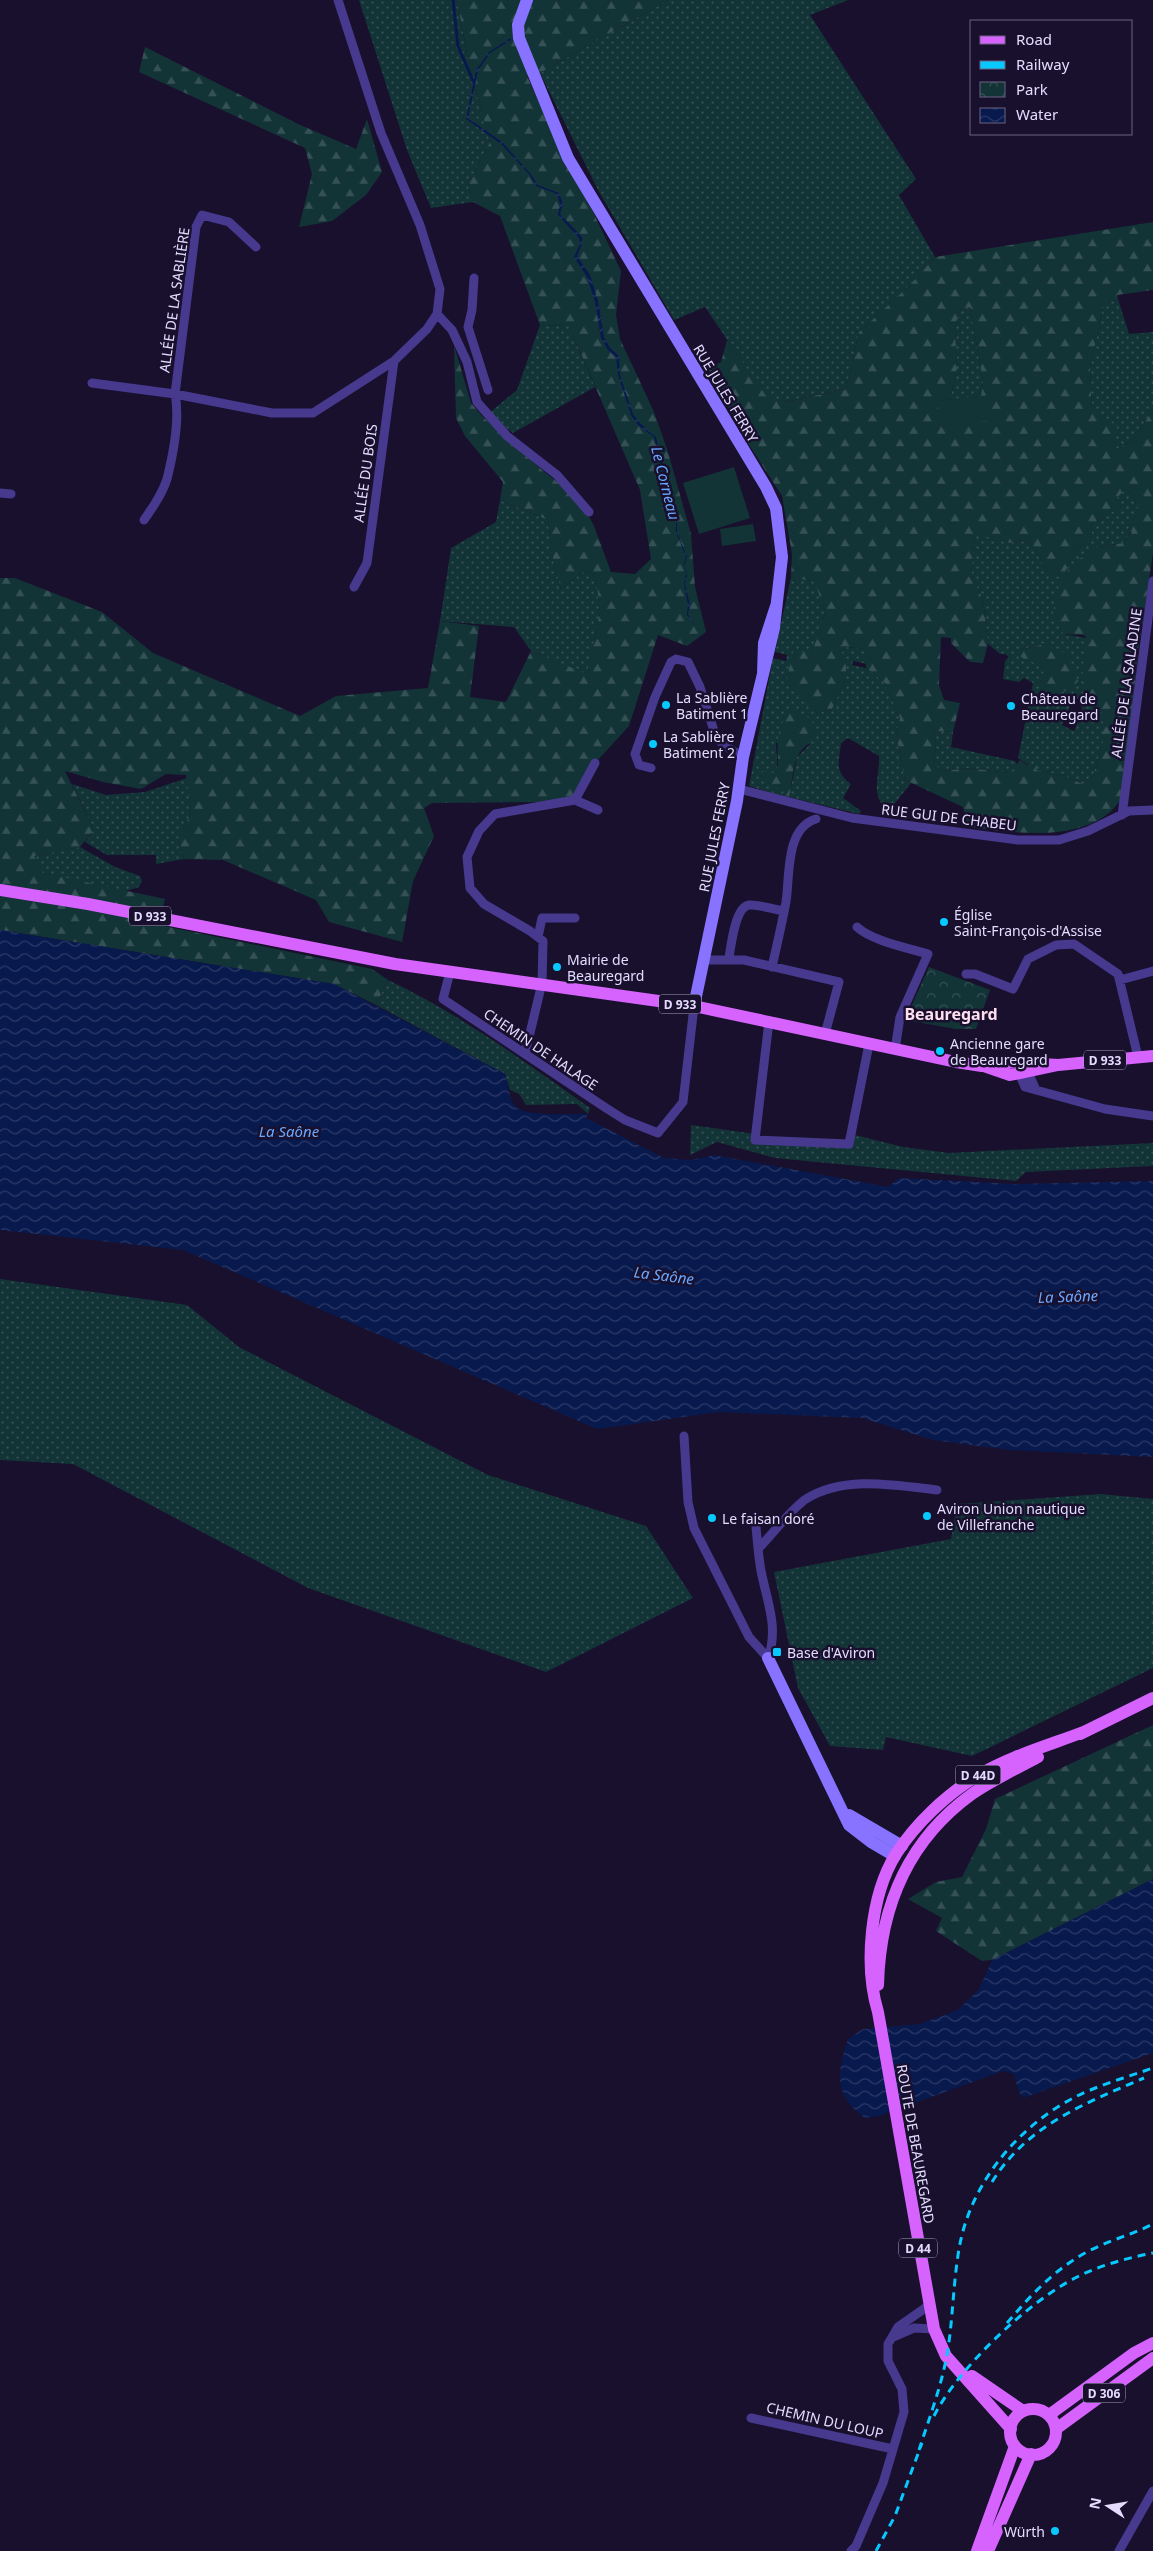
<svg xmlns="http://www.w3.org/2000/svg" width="1153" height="2551" font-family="'Noto Sans',sans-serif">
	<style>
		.grass { fill: url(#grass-dots); fill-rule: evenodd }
		.forest { fill: url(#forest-firs); fill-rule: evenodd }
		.park { fill: url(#park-crowns) }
		.pitch { fill: #133437 }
		.water { fill: url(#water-waves) }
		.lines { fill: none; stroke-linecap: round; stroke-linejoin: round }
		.stream { stroke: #08194d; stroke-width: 3 }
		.street { stroke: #46398e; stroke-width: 9 }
		.secondary { stroke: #8773ff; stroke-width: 12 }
		.primary { stroke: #d763ff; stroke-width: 12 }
		.rail { stroke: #08c9ff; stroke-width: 3; stroke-dasharray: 8 6; stroke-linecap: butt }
		.poi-dot { fill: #08c9ff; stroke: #18102d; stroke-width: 2 }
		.labels { text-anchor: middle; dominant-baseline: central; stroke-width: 5; stroke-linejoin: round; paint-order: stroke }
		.shield { fill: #18102d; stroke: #a79fc0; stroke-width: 1 }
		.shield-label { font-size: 12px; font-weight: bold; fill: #e4dcff }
		.street-label { font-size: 14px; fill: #e4dcff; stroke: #18102d }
		.poi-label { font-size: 14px; fill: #e4dcff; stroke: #18102d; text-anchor: start }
		.water-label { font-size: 15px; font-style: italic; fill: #6aa8ff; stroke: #18102d }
		.quarter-label { font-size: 16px; font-weight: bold; fill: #ffdeef; stroke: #18102d }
	</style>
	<defs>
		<pattern id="grass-dots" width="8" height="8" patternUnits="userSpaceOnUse" patternTransform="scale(1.25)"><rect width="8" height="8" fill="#133437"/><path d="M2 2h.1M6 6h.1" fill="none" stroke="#355155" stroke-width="1.8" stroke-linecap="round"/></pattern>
		<pattern id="forest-firs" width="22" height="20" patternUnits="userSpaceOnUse" patternTransform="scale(1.25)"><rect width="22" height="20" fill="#133437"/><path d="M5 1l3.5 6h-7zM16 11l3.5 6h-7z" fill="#355155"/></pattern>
		<pattern id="park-crowns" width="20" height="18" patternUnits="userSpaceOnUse" patternTransform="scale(1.25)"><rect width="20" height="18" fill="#133437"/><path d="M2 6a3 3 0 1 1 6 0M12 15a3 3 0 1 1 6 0" fill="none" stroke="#355155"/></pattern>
		<pattern id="water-waves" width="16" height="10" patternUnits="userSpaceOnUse" patternTransform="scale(1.25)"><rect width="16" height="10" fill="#08194d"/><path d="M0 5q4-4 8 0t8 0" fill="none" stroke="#2c3a68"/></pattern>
	</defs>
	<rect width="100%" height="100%" fill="#18102d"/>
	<!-- grass -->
	<path class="grass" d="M359,0H457L470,70L490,142L468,185L473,202L431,208L407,150Z
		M668,0H848L810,15L916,179L899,195L935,257L909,286L859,332L846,389L784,402L765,396L705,307L674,320L598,190L540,73Z
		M1118,299L1129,334L1153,332V409L1134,440L1115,450L1092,411L1090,368L1104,303Z
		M970,307L983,381L981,396L950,400L957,369L955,329L959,310Z
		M540,325L569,326L595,387L513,433L488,414L517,390Z
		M1125,489L1134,496L1138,512L1128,529L1132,531L1123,543L1097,547L1063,634L1087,638L1085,685L1103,714V742L1093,776L1085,785L1064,776L1036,770L1018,758L1033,683L1024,678L1019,682L1003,679L1005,661L1009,657L1005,654H1000L988,644L983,599L971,576L975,533L1010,543L1021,540L1035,548L1047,572H1065L1076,551L1092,534L1090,526L1123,505L1116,499ZM1044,644L1055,694L1046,667L1015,651ZM1073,699H1081L1082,711L1074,731L1062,725Z
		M500,500L548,520L552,555L561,589L586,570L596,577L600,612L587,675L531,651L514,627L440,621L451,548L496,522Z
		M791,577L816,582L825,614L812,652L815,714L832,709L846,678L840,655L846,647L865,649L867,664L853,661L852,665L866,668L885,683L900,718L896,734L905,780L911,783L888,812C869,793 880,778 879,756L848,738L841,743C839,763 834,771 851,784L843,798L861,811L859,814L789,797L797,757L810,744L776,743L778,775L785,789L783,796L749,786L773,658L786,661L787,655L775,652Z
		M934,731L953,732L951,747L1015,761L1017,764L1010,773L967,768L946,771L934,766L936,744Z
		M187,778L191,813L178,840L184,859L156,864V855H107L85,842L94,830L72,784L106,795L145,792Z
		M80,847L115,867L140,876L142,881L139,887L126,891L42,873L33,856Z
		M388,980C460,1014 525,1062 590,1108L588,1114L577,1104L526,1105L519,1094L510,1090L505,1074L376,1005Z
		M691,1125L755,1134V1140L849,1144L855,1135L903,1147L949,1153L1153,1143V1166L1026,1172L1016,1181L775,1158L717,1142L690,1155Z
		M0,1279L187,1305L239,1347L488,1475L646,1526L693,1598L546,1672L308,1588L73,1464L0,1460Z
		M1101,1494L1153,1499V1668L972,1756L886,1737L883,1750L830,1746L798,1688L774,1572L951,1539L957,1504Z"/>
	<!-- forest -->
	<path class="forest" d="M457,0H668L540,73L527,76L564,159L594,214L621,271L616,315L620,339L654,412L668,452L691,534L695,587L706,632L687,646L658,635L629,726L595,763L571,799L540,802L432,803L424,808L434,836L413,881L402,942L329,922L316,900L223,860L184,859L178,840L191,813L186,775L166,774L141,789L103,782L65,771L94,830L80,847L34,856L43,873L165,899L162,911L164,926L372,969L388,980L376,1005L334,984L0,930V578H15L102,612L153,653L300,716L336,696L428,688L440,621L479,626L470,697L506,702L531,651L587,674L600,612L596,577L586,570L561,589L552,555L548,520L500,500L503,482L465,436L456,418L454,345L471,403L483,417L542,470L580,500L594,526L611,572L635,574L651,559L640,490L569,326L540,325L500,216L473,202L468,185L490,142L470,70Z
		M145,47L298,124L356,149L367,119L382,172L366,195L332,221L299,227L312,174L305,148L139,72Z
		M1153,222V290L1117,295L1118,299L1104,303L1090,368L1092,411L1117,426L1115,450L1134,440L1153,409V553L1139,647L1121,799C1092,845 1014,833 968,827L963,807L905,780L896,734L900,718L885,683L866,668L865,649L847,647L840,655L846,662V678L832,709L815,714L796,694L787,678L793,652H812L825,614L815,582L791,577L792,554L782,496L742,434L708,369L721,362L727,340L766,396L785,402L846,389L859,332L909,286L935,257ZM970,307L983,381L981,396L990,395L938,401L950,400L957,369L955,329L959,310ZM1125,489L1134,496L1138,512L1128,529L1132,532L1123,543L1097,547L1071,565L1058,588L1053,613L1063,634L1084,635L1087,638L1082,669L1085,685L1103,714V742L1093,776L1085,785L1064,776L1036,770L1037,765H1027L1020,760L1010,773L967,768L946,771L934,766L936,744L934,731L953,732L960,703L944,700L939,685L941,637L951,638V643L970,662L983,663L988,644L983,599L971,576L975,534L1010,543L1021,540L1035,548L1047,572L1058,577L1065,572L1076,551L1092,534L1090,526L1123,505L1116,499Z
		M1045,644L1068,654L1078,681C1070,692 1059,694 1045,694L1037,685L1046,667L1024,659L1014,651Z
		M792,708L812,720C819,747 803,741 797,758C792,769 792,785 789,797L783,796L784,789C772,789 765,784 757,775L765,771L778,774C779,746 772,732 792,708Z
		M1153,1725V1879L992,1960L982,1961L936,1931L942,1918L908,1899L936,1882L962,1877L986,1829L995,1799Z"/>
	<!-- park -->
	<path class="park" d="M929,967L990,990L976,1029H956L905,1020Z"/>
	<!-- pitch -->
	<path class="pitch" d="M990,395L993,420L940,426L937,401Z
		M734,467L750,518L699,534L683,483Z
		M753,524L756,541L722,546L720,529Z"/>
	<!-- water -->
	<path class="water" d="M510,38L511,40L490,53L478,71L468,118L502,142L530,173L538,185L559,193L563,204L560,214L582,237V244L577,256L590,275L598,301L604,337L610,348L619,356L620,375L633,414L640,423L656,437L669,495L677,515V532L687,557L684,566L687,576L685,584L690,605L688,614L696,627L687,615L688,605L684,584L686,574L683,566L686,557L676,532V515L668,497L654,437L638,425L631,415L618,375L616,357L608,350L601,338L595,302L587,277L574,257L580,244L579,238L558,215L560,204L557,194L536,186L529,174L501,144L466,119L476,70L489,52Z
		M0,930L334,984L505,1074C508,1084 509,1097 514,1105C522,1118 573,1113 588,1114L586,1118L664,1158L691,1160L714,1155L888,1187L899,1178L1013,1184L1153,1181V1457L1010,1450L933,1440L862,1418L719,1412L597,1429L183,1250L0,1230Z
		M1153,1879V2053L1023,2098L1018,2090L1014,2074L1003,2071L879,2116L865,2118C833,2095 837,2073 848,2039L863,2029L920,2024L958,2010L979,1989L992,1960Z"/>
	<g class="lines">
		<!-- stream -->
		<path class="stream" d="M453,0L458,46L474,83"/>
		<!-- street -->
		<path class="street" d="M474,278L472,310L468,327L488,390
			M437,314L452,330L467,362L477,402L507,436L557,475L589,512
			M92,383L175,394L272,413H313L394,361L427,329L437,314L440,289L420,225L381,133L338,0
			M0,493L11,494
			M144,520C153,507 162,494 167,479C173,455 180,418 175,394L196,227L202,215L229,222L256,247
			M354,587L367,563L394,361
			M651,768L639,765L635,754L655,697L671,662L676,659L688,662L700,687L714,731L722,744L743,757
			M739,789L852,818L1018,840H1059L1088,831L1129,811L1153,810
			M575,800L598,810
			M1122,815L1153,581
			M857,927C872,941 908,948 928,954L900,1017L895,1050
			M538,937L542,918H575
			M729,958C731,946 735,907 749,905C759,904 774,910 784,911
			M705,960H744L839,982L825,1034
			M772,967C777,945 782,923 786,902C790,877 785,828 816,819
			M450,972L443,999L606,1108L625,1120L658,1133L683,1102L694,1006
			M966,974H975L1013,989L1028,959L1056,945L1074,944L1118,974L1138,1057
			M1120,980L1153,971
			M769,1021L755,1140L849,1144L869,1044
			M525,1054L542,983L543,941L530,931L484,904L470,888L467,857L479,831L495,814L575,800L595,763
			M1019,1073L1025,1087L1036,1090L1028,1072
			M1036,1090L1105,1109L1153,1116
			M684,1436L688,1502L694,1528L749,1637L768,1658C779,1628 767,1601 761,1571C758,1554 757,1535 755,1517
			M758,1549C771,1536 792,1508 806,1499C844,1475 895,1485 937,1490
			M893,2337L914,2328L934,2329
			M751,2418L893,2449
			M851,2551L856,2546L883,2483L904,2412L902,2389L888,2361V2344L898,2327L928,2306
			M1119,2551L1153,2491"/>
		<!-- secondary -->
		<path class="secondary" d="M527,0L518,25L519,38L568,158L766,487L776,508L782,557L774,628L763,674L764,643L776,606
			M694,1006L737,801L743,757L763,674
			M768,1658L849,1825L871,1842L895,1856
			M849,1815L902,1846"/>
		<!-- primary -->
		<path class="primary" d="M0,890L88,904L395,964L694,1006L956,1062L982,1066L1008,1062L1058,1065
			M984,1066L1010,1075L1058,1065L1153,1056
			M1080,1734L1153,1698
			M878,1985C880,1907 907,1841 972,1794C992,1780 1016,1769 1038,1757
			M972,2376L1023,2411
			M1010 2432a23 23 0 1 1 46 0a23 23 0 1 1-46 0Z
			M1049,2415L1134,2353L1153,2343
			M1011,2429L946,2356L934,2329L878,2012C864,1966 870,1896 896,1854C916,1823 946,1795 977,1776C1010,1756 1050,1745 1086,1731
			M1056,2429L1153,2358
			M977,2551L1015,2446
			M988,2551L1031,2454"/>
		<!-- rail -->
		<path class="rail" d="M992,2182C1027,2125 1086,2103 1144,2078
			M1007,2323C1030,2296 1054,2270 1085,2253C1107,2241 1131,2235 1153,2224
			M934,2416C958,2368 1029,2301 1077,2277C1101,2265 1127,2258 1153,2253
			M919,2450C929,2419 941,2387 947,2355C953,2320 953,2284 959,2249C970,2184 1017,2127 1075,2097C1099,2085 1127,2077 1153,2068
			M876,2551L895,2516L922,2443"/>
	</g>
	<!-- markers -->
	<g class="poi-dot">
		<circle cx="666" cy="705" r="5"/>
		<circle cx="1011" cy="706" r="5"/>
		<circle cx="653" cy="744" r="5"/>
		<circle cx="944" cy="922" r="5"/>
		<circle cx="557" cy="967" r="5"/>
		<circle cx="940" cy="1051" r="5"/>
		<circle cx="927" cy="1516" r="5"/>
		<circle cx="712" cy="1518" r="5"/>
		<rect x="772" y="1647" width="10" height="10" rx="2.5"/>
		<circle cx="1055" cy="2531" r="5"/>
	</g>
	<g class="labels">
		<!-- shield labels -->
		<g class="shield">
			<rect x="129" y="906.5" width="42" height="19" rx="4"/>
			<rect x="659" y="994.5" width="42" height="19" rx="4"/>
			<rect x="1084" y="1050.5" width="42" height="19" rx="4"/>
			<rect x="955.5" y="1765.5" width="45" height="19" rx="4"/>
			<rect x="899" y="2238.5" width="38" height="19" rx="4"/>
			<rect x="1083" y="2383.5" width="42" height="19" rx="4"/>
		</g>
		<g class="shield-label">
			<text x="150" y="916">D 933</text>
			<text x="680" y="1004">D 933</text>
			<text x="1105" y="1060">D 933</text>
			<text x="978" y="1775">D 44D</text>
			<text x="918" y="2248">D 44</text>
			<text x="1104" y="2393">D 306</text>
		</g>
		<!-- street labels -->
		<g class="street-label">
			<text transform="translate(174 300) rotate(-82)">ALLÉE DE LA SABLIÈRE</text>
			<text transform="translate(726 393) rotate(59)">RUE JULES FERRY</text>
			<text transform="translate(365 473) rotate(-82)">ALLÉE DU BOIS</text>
			<text transform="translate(1126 683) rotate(-82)">ALLÉE DE LA SALADINE</text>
			<text transform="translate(949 817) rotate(7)">RUE GUI DE CHABEU</text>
			<text transform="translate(714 837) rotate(-79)">RUE JULES FERRY</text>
			<text transform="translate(541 1049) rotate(34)">CHEMIN DE HALAGE</text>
			<text transform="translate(916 2144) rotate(80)">ROUTE DE BEAUREGARD</text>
			<text transform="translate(825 2420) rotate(13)">CHEMIN DU LOUP</text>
		</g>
		<!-- poi labels -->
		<g class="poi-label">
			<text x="676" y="697">La Sablière<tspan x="676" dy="16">Batiment 1</tspan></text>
			<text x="1021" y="698">Château de<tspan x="1021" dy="16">Beauregard</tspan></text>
			<text x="663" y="736">La Sablière<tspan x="663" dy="16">Batiment 2</tspan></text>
			<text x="954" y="914">Église<tspan x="954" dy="16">Saint-François-d'Assise</tspan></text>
			<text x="567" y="959">Mairie de<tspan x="567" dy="16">Beauregard</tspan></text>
			<text x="950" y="1043">Ancienne gare<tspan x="950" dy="16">de Beauregard</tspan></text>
			<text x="937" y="1508">Aviron Union nautique<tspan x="937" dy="16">de Villefranche</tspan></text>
			<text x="722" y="1518">Le faisan doré</text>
			<text x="787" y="1652">Base d'Aviron</text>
			<text x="1045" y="2531" text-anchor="end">Würth</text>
		</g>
		<!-- water labels -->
		<g class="water-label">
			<text transform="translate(666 483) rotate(76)">Le Corneau</text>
			<text x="289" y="1131">La Saône</text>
			<text transform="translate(664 1275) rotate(7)">La Saône</text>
			<text transform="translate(1068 1296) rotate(-2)">La Saône</text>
		</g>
		<!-- quarter labels -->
		<g class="quarter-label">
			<text x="951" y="1014">Beauregard</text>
		</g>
	</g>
	<!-- legend -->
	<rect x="970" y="20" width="162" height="115" fill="#18102d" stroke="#6a6281"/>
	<rect x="980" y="36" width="25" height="8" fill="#d763ff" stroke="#6a6281"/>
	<text x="1016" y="45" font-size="15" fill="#e4dcff">Road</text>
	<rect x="980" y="61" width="25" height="8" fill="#08c9ff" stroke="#6a6281"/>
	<text x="1016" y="70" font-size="15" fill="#e4dcff">Railway</text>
	<rect x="980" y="82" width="25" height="15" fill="url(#park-crowns)" stroke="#6a6281"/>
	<text x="1016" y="95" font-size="15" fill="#e4dcff">Park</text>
	<rect x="980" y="108" width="25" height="15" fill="url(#water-waves)" stroke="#6a6281"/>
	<text x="1016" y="120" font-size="15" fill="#e4dcff">Water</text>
	<!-- north arrow -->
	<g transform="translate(1108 2506) rotate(282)" stroke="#18102d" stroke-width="4" paint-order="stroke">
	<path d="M0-4L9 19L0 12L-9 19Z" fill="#e4dcff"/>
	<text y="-8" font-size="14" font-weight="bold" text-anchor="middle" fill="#e4dcff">N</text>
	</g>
</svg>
